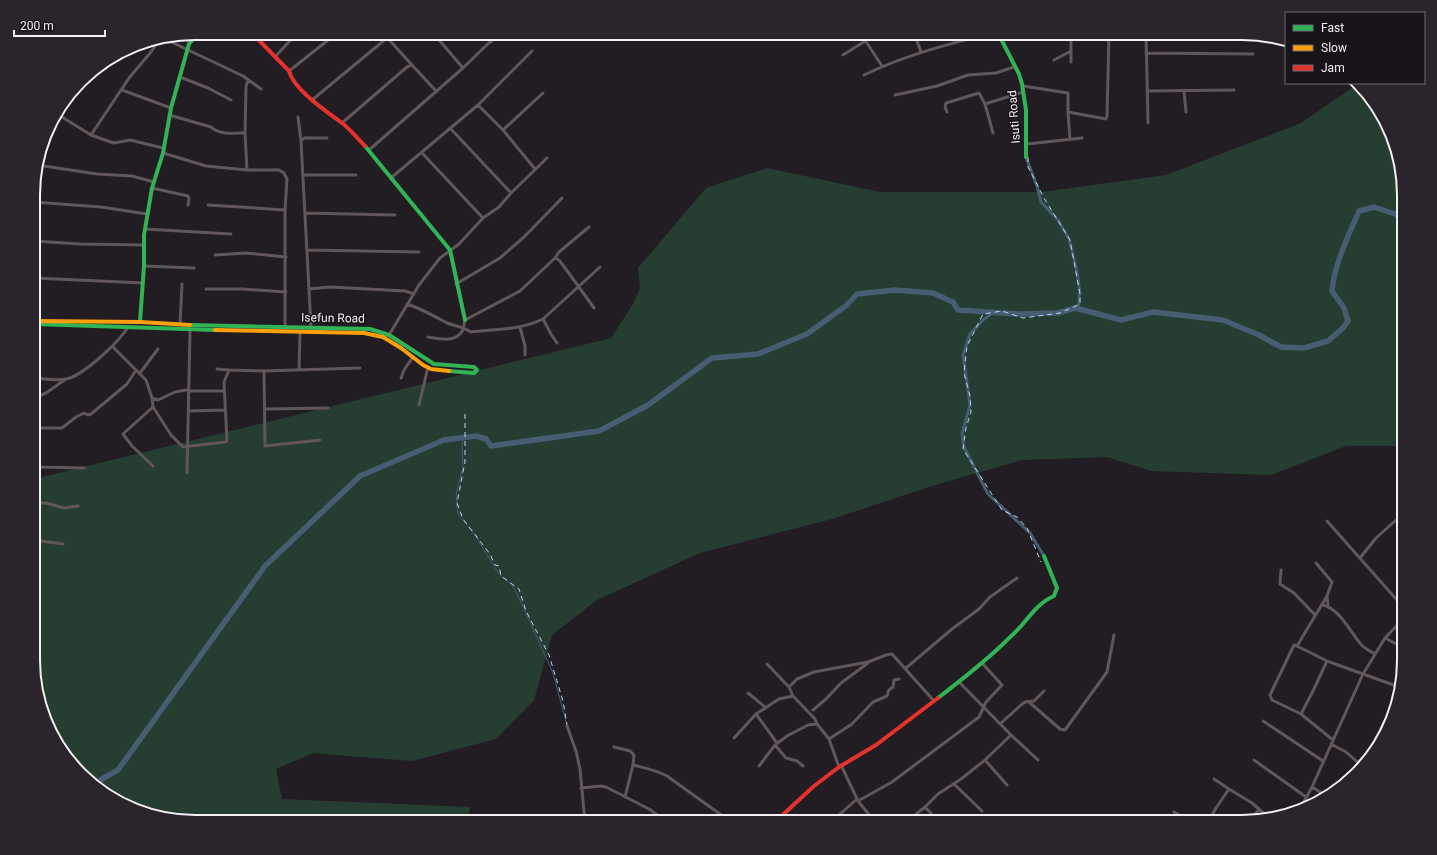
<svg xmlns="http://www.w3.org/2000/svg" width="1437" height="855" font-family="Roboto,sans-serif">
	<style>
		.green { fill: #263d32 }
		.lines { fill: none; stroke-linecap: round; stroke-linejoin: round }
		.stream { stroke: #465d72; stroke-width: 1 }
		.canal { stroke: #465d72; stroke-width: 3 }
		.river { stroke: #465d72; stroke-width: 5.5 }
		.ferry { stroke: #b5d9fc; stroke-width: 1; stroke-dasharray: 5 4; stroke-linecap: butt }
		.street { stroke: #615659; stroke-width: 3 }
		.fast { stroke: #30b455; stroke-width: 4 }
		.slow { stroke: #ff9f0a; stroke-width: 4 }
		.jam { stroke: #e5322d; stroke-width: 4 }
		.labels { text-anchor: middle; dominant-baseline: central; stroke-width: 3; stroke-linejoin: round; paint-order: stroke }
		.street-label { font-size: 12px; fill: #f3eff3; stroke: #181319 }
		.rim { fill: none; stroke: #f3eff3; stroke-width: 2 }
	</style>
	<rect width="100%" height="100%" fill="#211d22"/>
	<!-- green -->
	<path class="green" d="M1359,83L1382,114L1404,184V446H1346L1271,475L1151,471L1107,457L1022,460L932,486L832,519L700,553L597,600L552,635L534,700L496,739L412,761L313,753L276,769L282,799L470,807L468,822H195L153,816L114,800L60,750L34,681V479L611,338L633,304L640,288L638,268L706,188L767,168L880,192H1042L1166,175L1301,123Z"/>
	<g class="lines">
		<!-- stream -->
		<path class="stream" d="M465,437L462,443L463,467L456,495L458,514L475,535L499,574L512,585L521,602L553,673L567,725"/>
		<!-- canal -->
		<path class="canal" d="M1026,157L1037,186L1041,202L1058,220L1069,239L1076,267L1080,292L1078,309
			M994,312L983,320L970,334L963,355L970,405L962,434L964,447L988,494L1030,533L1044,556"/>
		<!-- river -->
		<path class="river" d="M95,783L118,770L265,566L360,476L444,440L476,436L486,439L491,446L599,431L648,405L712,358L758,354L807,334L847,305L857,294L895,290L933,293L953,302L958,310L1018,314L1058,313L1075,308L1121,320L1153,312L1223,320L1259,335L1281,347L1304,348L1328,341L1343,328L1348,321L1344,308L1332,291C1334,264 1349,235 1359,211L1374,207L1404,217"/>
		<!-- ferry -->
		<path class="ferry" d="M1028,157V167L1044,198L1070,240L1080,294V304L1060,313L1023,318L1002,311L983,314L967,346L964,373L970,396L971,412L966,428L963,449L1002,510L1017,517L1027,528L1041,562
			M465,414V462L457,503L463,519L490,554L495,565L499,566L501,576L519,589L526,611L549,655L563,701L567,725"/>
		<!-- street -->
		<path class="street" d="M383,33L412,65
			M433,33L463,68
			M482,33L491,42
			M857,33L865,40L882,66
			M914,33L921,52
			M953,33L955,43
			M1146,33L1148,123
			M165,39L243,76L261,89
			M1146,53L1253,54
			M843,55L878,33
			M275,57L297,33
			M1054,60L1071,51
			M1071,62V33
			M289,71L337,33
			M864,75C905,55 949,44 992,33
			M180,77L208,88L231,100
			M1023,86L1068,93V112L1070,140
			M122,90L171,108
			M1147,91L1234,90
			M1184,91L1186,112
			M895,95L937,86L968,75L996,73L1014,67
			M312,100L387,38
			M985,104L1023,92
			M478,105L503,130L535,169
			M947,112L945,107L946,103L979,93L985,104L993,133
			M1068,112L1106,119L1107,116L1109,33
			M57,114L91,135L105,140L114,143L130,140L163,148
			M59,115L85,78
			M169,115L211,127C219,135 234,133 245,133
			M298,117L301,141L311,327
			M342,123L407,67L412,65L436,91
			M450,128L511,193
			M503,130L543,93
			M91,135L129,78L151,52L159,40
			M301,141L304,138H327
			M1027,144L1082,138
			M369,150L463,68L499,33
			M163,153L206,166L247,170H279L284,173L287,179L285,210V327
			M422,153L483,218
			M37,165L97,174L132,176L154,182
			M247,170L245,133L246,87L248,80
			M303,175H356
			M392,177L478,105L532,51
			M152,188L188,196L189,198L188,205
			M34,202L101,207L147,214
			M208,205L285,210
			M305,213L395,215
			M145,229L231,234
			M34,241L80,244L144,245
			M307,250L419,252
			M215,255L246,253L286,257
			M555,258L559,260L568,272L594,308
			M144,266L194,268
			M34,278L143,283
			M456,284L500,258L524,237L562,198
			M206,289H241L286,292
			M309,289L330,287L405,291L414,294
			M407,304C422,309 434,316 447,323C455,326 463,327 471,332C496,329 521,330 543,319L600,267
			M543,319L551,334L557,343
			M180,324L182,284
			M520,327L525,346V355
			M389,335L419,285L440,258L459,244L483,218L499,207L511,193L547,158
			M428,337C440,339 456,343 463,330C464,327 464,324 465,320L520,291L555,258L559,252L589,227
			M112,346L146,380L152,398L153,407L171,435L183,447L225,442L227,441L224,382L229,370
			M217,369L229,370L264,371L360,368
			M299,370L300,333
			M264,371L265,446L320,440
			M140,373L158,349
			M34,378C44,379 56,381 66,379C83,376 119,342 128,327
			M401,378L404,370L413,357
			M189,391H224
			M34,398L46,393L66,379
			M152,398L158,400L175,392L186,390
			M419,405L428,367
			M153,407L123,434L132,446L153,466
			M266,409L328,408
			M189,411L225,410
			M34,429L37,428H62L76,417L84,413L88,415L91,414L127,384L136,370
			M34,467L84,468
			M187,473L190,330
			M34,503H46L64,508L78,506
			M1327,521L1404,608
			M34,540L63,544
			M1360,558L1376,538L1404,513
			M1316,563L1332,582L1327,596L1328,606
			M1281,570L1280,584L1294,593L1315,615
			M1327,596L1297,646L1294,645L1270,695L1272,700L1301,714L1333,740
			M1322,605C1339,608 1349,630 1360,643C1363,648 1370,651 1375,654
			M1385,638L1404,648
			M1297,646L1327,661L1399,687
			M767,664L789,687L797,679L814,672L868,662L886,655L892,654L934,701
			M906,668L952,629L979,609L990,597L1017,578
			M959,682L1011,735L1038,760
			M789,687L793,696L815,719L817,724L829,739L839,767
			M748,693L765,707
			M1029,702L1060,729L1065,730L1107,672L1114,635
			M813,710L826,699L841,683L868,663
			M1301,714L1314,689L1327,661
			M1263,721L1323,761
			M1000,724L1021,705L1025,702L1034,701L1044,691
			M567,726L576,751L580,769L585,822
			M734,738L756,714
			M829,739L852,724L873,702L887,696L889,690L893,687L894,680L899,679
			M777,743L756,714L779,699L793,696
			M1331,744L1346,752L1363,767
			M614,747L630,751L634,755L633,765
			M1254,760L1306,797
			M841,765L858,801L875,822
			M759,766L775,745
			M803,766L797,761L786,758L775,745L787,736L808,725L817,724
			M1362,766L1392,707
			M1214,779L1229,789
			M954,784L982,811
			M1007,785L985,760L1011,735
			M1312,787L1328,797
			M581,788L601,786L606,787L649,809L667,822
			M625,797L633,765C645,768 656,770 667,776L731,822
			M858,801L892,782L979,717L986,702L1002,685L982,663
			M925,807L939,822
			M1301,807L1312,787L1363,674L1385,638L1404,618
			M1174,812L1192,822
			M831,822L857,799
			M906,822L925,807L938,794L961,779L985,760
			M1208,822L1216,808L1229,789L1252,803L1268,817
			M1251,822L1254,815L1259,810"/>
		<!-- fast -->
		<path class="fast" d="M998,33L1019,74L1022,84L1026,110V157
			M365,146L450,250L465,320
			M140,322L144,266V235L152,188L163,153L171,108L189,44L198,33
			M34,324L215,330
			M190,325L370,329L389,335L434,364L474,367L477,370L474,373L449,371
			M938,698C960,681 982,664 1002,645C1009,638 1016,632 1022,625C1032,613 1040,602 1054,596L1057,588L1044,556"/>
		<!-- slow -->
		<path class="slow" d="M34,321L140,322L190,325
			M215,330L364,333L383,337L401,348L423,365L431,369L449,371"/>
		<!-- jam -->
		<path class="jam" d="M252,33L289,71C294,90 326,111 342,123C350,129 357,138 365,146
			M775,822L814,786L839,767L876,745L938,698"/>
	</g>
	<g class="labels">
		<!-- street labels -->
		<g class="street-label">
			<text transform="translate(1014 117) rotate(-94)">Isuti Road</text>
			<text transform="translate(333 318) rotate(1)">Isefun Road</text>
		</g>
	</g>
	<!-- crop -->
	<path d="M0 0H1437V855H0ZM195 40H1242A155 155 0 0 1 1397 195V660A155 155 0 0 1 1242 815H195A155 155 0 0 1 40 660V195A155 155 0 0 1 195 40Z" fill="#2a252a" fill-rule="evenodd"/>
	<path class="rim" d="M195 40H1242A155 155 0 0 1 1397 195V660A155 155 0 0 1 1242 815H195A155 155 0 0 1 40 660V195A155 155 0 0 1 195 40Z"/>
	<!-- legend -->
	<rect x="1285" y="12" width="140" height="72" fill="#181319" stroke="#706b70"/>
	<rect x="1293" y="25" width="20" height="6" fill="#30b455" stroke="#706b70"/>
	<text x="1321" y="32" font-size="12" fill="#f3eff3">Fast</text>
	<rect x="1293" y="45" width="20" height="6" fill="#ff9f0a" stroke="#706b70"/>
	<text x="1321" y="52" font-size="12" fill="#f3eff3">Slow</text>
	<rect x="1293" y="65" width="20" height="6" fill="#e5322d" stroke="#706b70"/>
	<text x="1321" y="72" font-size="12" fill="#f3eff3">Jam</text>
	<!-- scale -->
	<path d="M14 30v6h91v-6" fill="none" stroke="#f3eff3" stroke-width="2"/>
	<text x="20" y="30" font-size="12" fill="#f3eff3" stroke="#181319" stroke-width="3" paint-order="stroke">200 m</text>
</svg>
